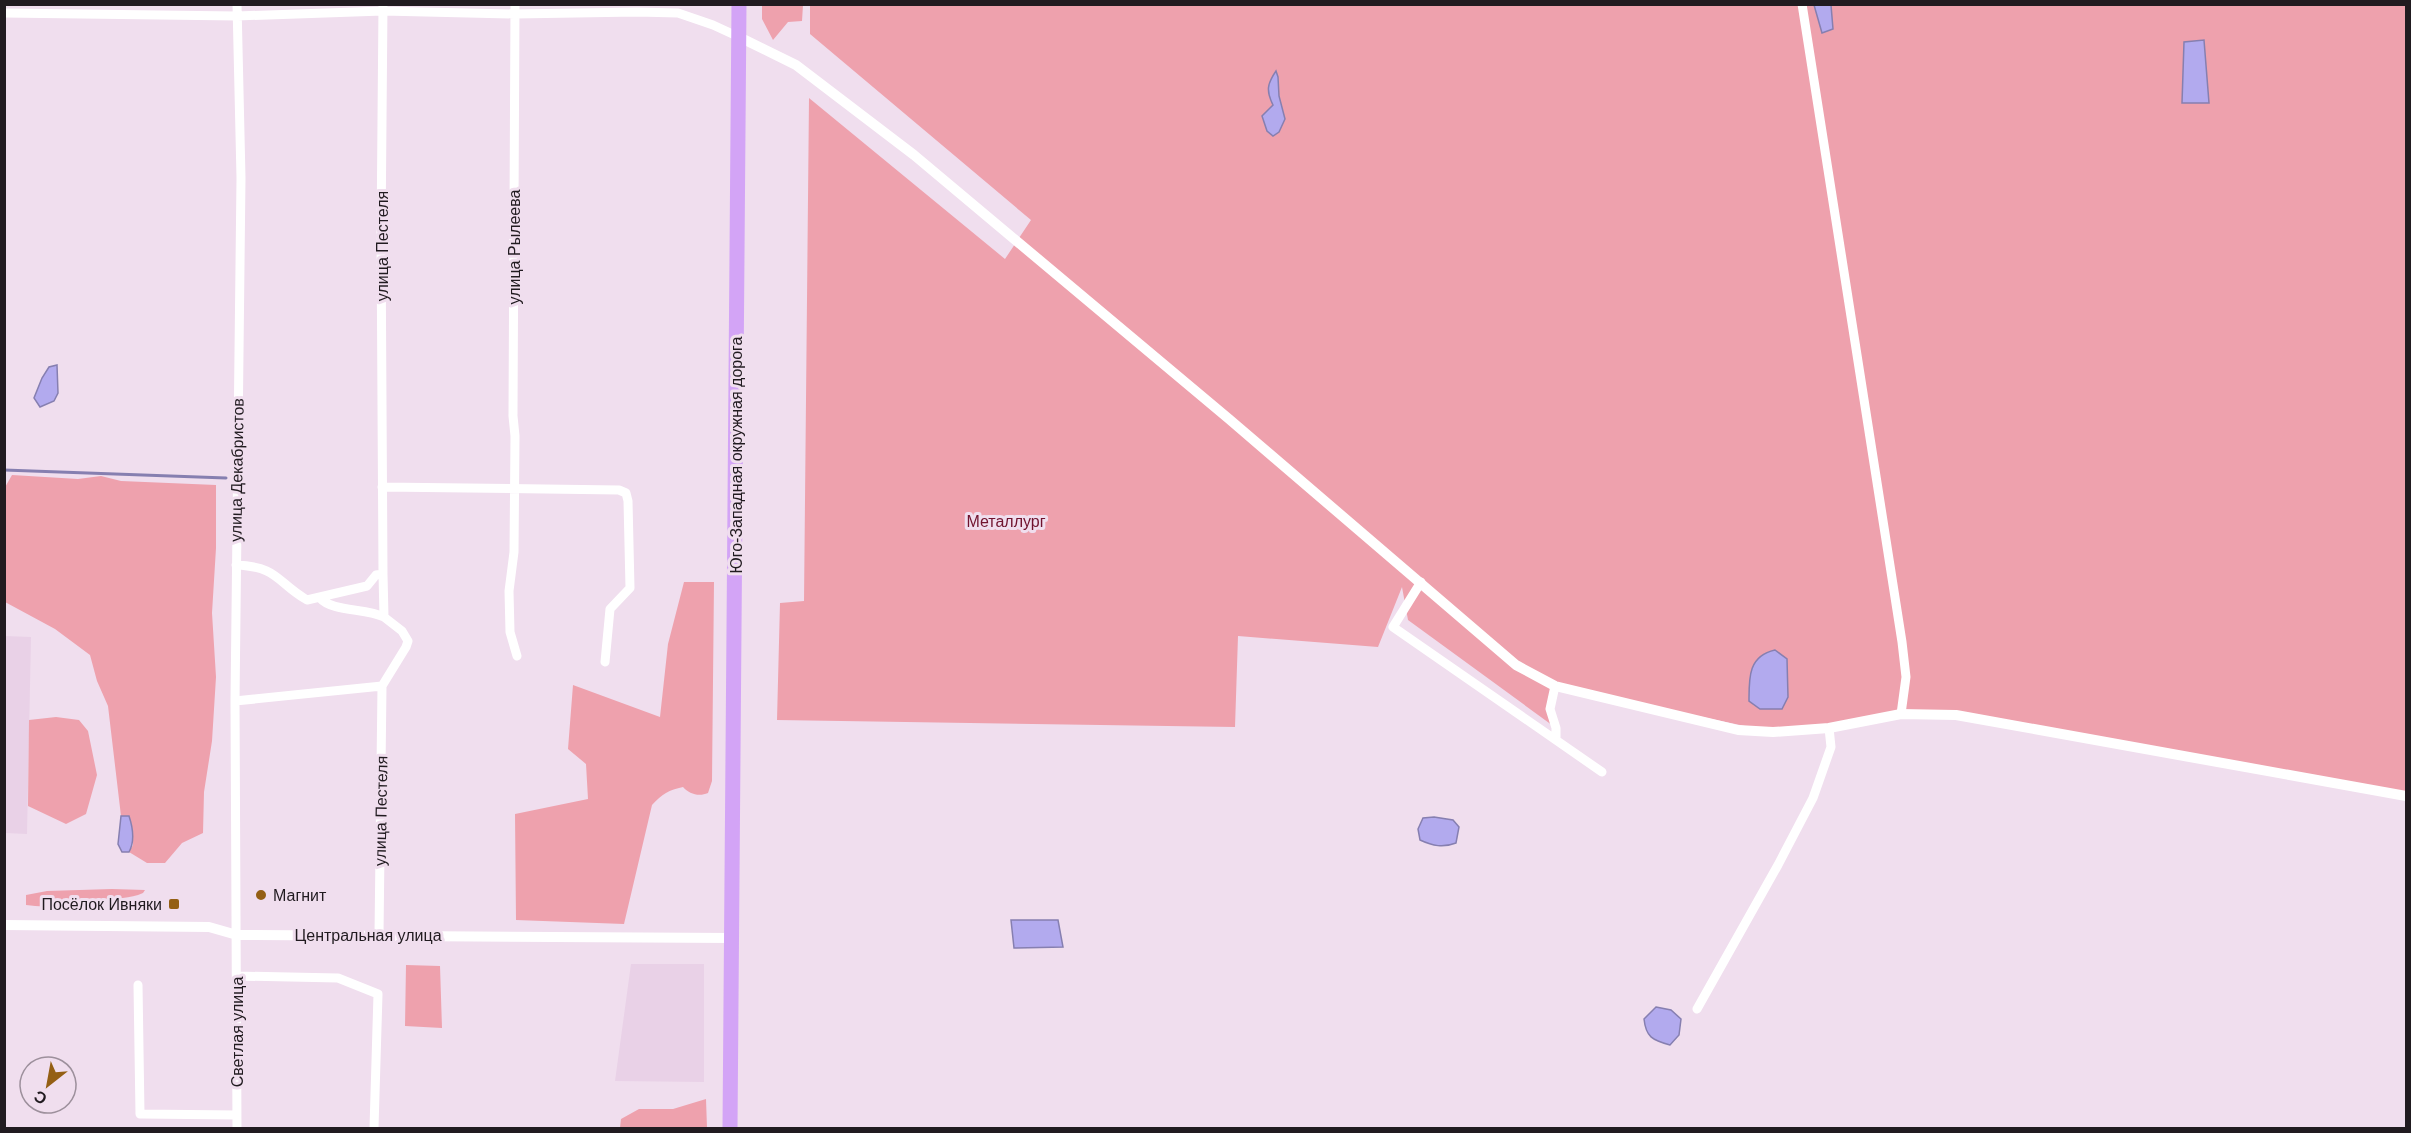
<svg xmlns="http://www.w3.org/2000/svg" width="2411" height="1133" font-family="Helvetica,sans-serif">
	<style>
		.built { fill: #e9d1e7 }
		.green { fill: #eea1ad }
		.water { fill: #b2aaee; stroke: #867fb0; stroke-width: 1.5 }
		.lines { fill: none; stroke-linecap: round; stroke-linejoin: round }
		.stream { stroke: #867fb0; stroke-width: 3 }
		.minor { stroke: #fff; stroke-width: 9 }
		.tertiary { stroke: #fff; stroke-width: 10 }
		.trunk { stroke: #d3a4f6; stroke-width: 15 }
		.poi-dot { fill: #945f14; stroke: #f0deee; stroke-width: 2 }
		.labels { text-anchor: middle; dominant-baseline: central; stroke-width: 6; stroke-linejoin: round; paint-order: stroke }
		.street-label { font-size: 16px; fill: #211b20; stroke: #f0deee }
		.park-label { font-size: 16px; fill: #70122e; stroke: #f0deee }
		.poi-label { font-size: 16px; fill: #211b20; stroke: #f0deee; text-anchor: start }
	</style>
	<rect width="100%" height="100%" fill="#f0deee"/>
	<!-- built -->
	<path class="built" d="M5,636L31,637L27,834L5,833Z
		M631,964H704V1082L615,1081Z"/>
	<!-- green -->
	<path class="green" d="M762,5H803L802,21L788,22L773,40L762,19Z
		M810,5H2406V796L1932,713L1773,732L1556,686L1550,709L1556,728L1408,620L1402,587L1378,647L1238,636L1235,727L777,720L780,603L804,601L809,98L1005,259L1031,220L810,34Z
		M12,475L78,479L101,476L121,481L216,485V548L212,613L216,677L212,741L204,792L203,833L182,843L165,863H147L129,852L133,845L129,816H121L108,706L97,681L90,655L55,629L5,602L4,489Z
		M684,582H714L712,781L708,793C699,797 689,794 683,787C669,790 662,794 652,805L624,924L516,920L515,814L588,799L586,764L568,749L573,685L660,717L668,644Z
		M56,717L79,720L88,731L97,775L86,814L66,824L28,806L29,720Z
		M112,889L145,890L143,893C130,899 116,898 101,899C73,902 56,909 26,905V895L47,891Z
		M406,965L440,966L442,1028L405,1026Z
		M706,1099L707,1128H620L621,1119L639,1109H673Z"/>
	<!-- water -->
	<path class="water" d="M1814,5H1831L1833,29L1822,33Z
		M2204,40L2209,103H2182L2184,42Z
		M1276,71L1278,77L1279,96L1285,119L1279,132L1273,136L1267,131L1262,116L1273,105C1266,91 1267,84 1276,71Z
		M57,365L58,393L54,401L40,407L34,398L42,378L49,367Z
		M1775,650L1787,659L1788,697L1782,709H1760L1749,701C1749,678 1748,656 1775,650Z
		M121,816H129C133,828 135,841 129,852H122L118,844Z
		M1434,817L1453,820L1459,827L1456,843C1443,848 1433,846 1420,840L1418,829L1423,818Z
		M1011,920H1058L1063,947L1014,948Z
		M1656,1007L1671,1010L1681,1019L1679,1035L1670,1045C1652,1040 1646,1037 1644,1019Z"/>
	<g class="lines">
		<!-- stream -->
		<path class="stream" d="M4,470L226,478"/>
		<!-- minor -->
		<path class="minor" d="M515,4L513,416L515,436L514,552L509,591L510,632L517,656
			M1802,4L1902,642L1906,677L1901,714
			M4,13L237,16L383,11L515,14L637,12L678,13L713,25L739,37
			M382,487L619,490L626,493L628,501L630,588L610,609L605,662
			M236,565C279,567 275,581 307,600L367,586L376,575L383,574L381,236L383,4
			M1421,582L1393,627L1602,772
			M320,598C332,612 366,608 384,617
			M1555,686L1550,709L1556,728V740
			M235,701L382,686L406,647L408,641L402,631L384,617L383,574
			M379,935L382,686
			M237,976L338,978L378,994L374,1128
			M138,985L140,1114L237,1115
			M1697,1009L1778,865L1813,798L1831,747L1829,728
			M237,1128L235,701L241,178L237,4"/>
		<!-- tertiary -->
		<path class="tertiary" d="M739,37L796,65L914,155L1229,419L1516,665L1555,686L1738,730L1773,732L1829,728L1901,714L1956,715L2406,796
			M4,925L209,927L237,935L733,938"/>
		<!-- trunk -->
		<path class="trunk" d="M730,1128L739,4"/>
	</g>
	<!-- markers -->
	<g class="poi-dot">
		<circle cx="261" cy="895" r="6"/>
		<rect x="168" y="898" width="12" height="12" rx="3"/>
	</g>
	<g class="labels">
		<!-- street labels -->
		<g class="street-label">
			<text transform="translate(382 246) rotate(-90)">улица Пестеля</text>
			<text transform="translate(514 247) rotate(-90)">улица Рылеева</text>
			<text transform="translate(736 455) rotate(-90)">Юго-Западная окружная дорога</text>
			<text transform="translate(237 470) rotate(-89)">улица Декабристов</text>
			<text transform="translate(381 811) rotate(-89)">улица Пестеля</text>
			<text x="368" y="935">Центральная улица</text>
			<text transform="translate(237 1032) rotate(-90)">Светлая улица</text>
		</g>
		<!-- park labels -->
		<g class="park-label">
			<text x="1006" y="521">Металлург</text>
		</g>
		<!-- poi labels -->
		<g class="poi-label">
			<text x="273" y="895">Магнит</text>
			<text x="162" y="904" text-anchor="end">Посёлок Ивняки</text>
		</g>
	</g>
	<!-- border -->
	<rect width="2411" height="1133" fill="none" stroke="#211b20" stroke-width="12"/>
	<!-- north arrow -->
	<g transform="translate(48 1085) rotate(211)"><circle r="28" fill="#f0deee" stroke="#9d909c" stroke-width="1.5"/>
	<path d="M0-4.5L10 22L0 15L-10 22Z" fill="#945f14"/>
	<text y="-9" font-size="16" font-weight="bold" text-anchor="middle" fill="#211b20">С</text>
	</g>
</svg>
